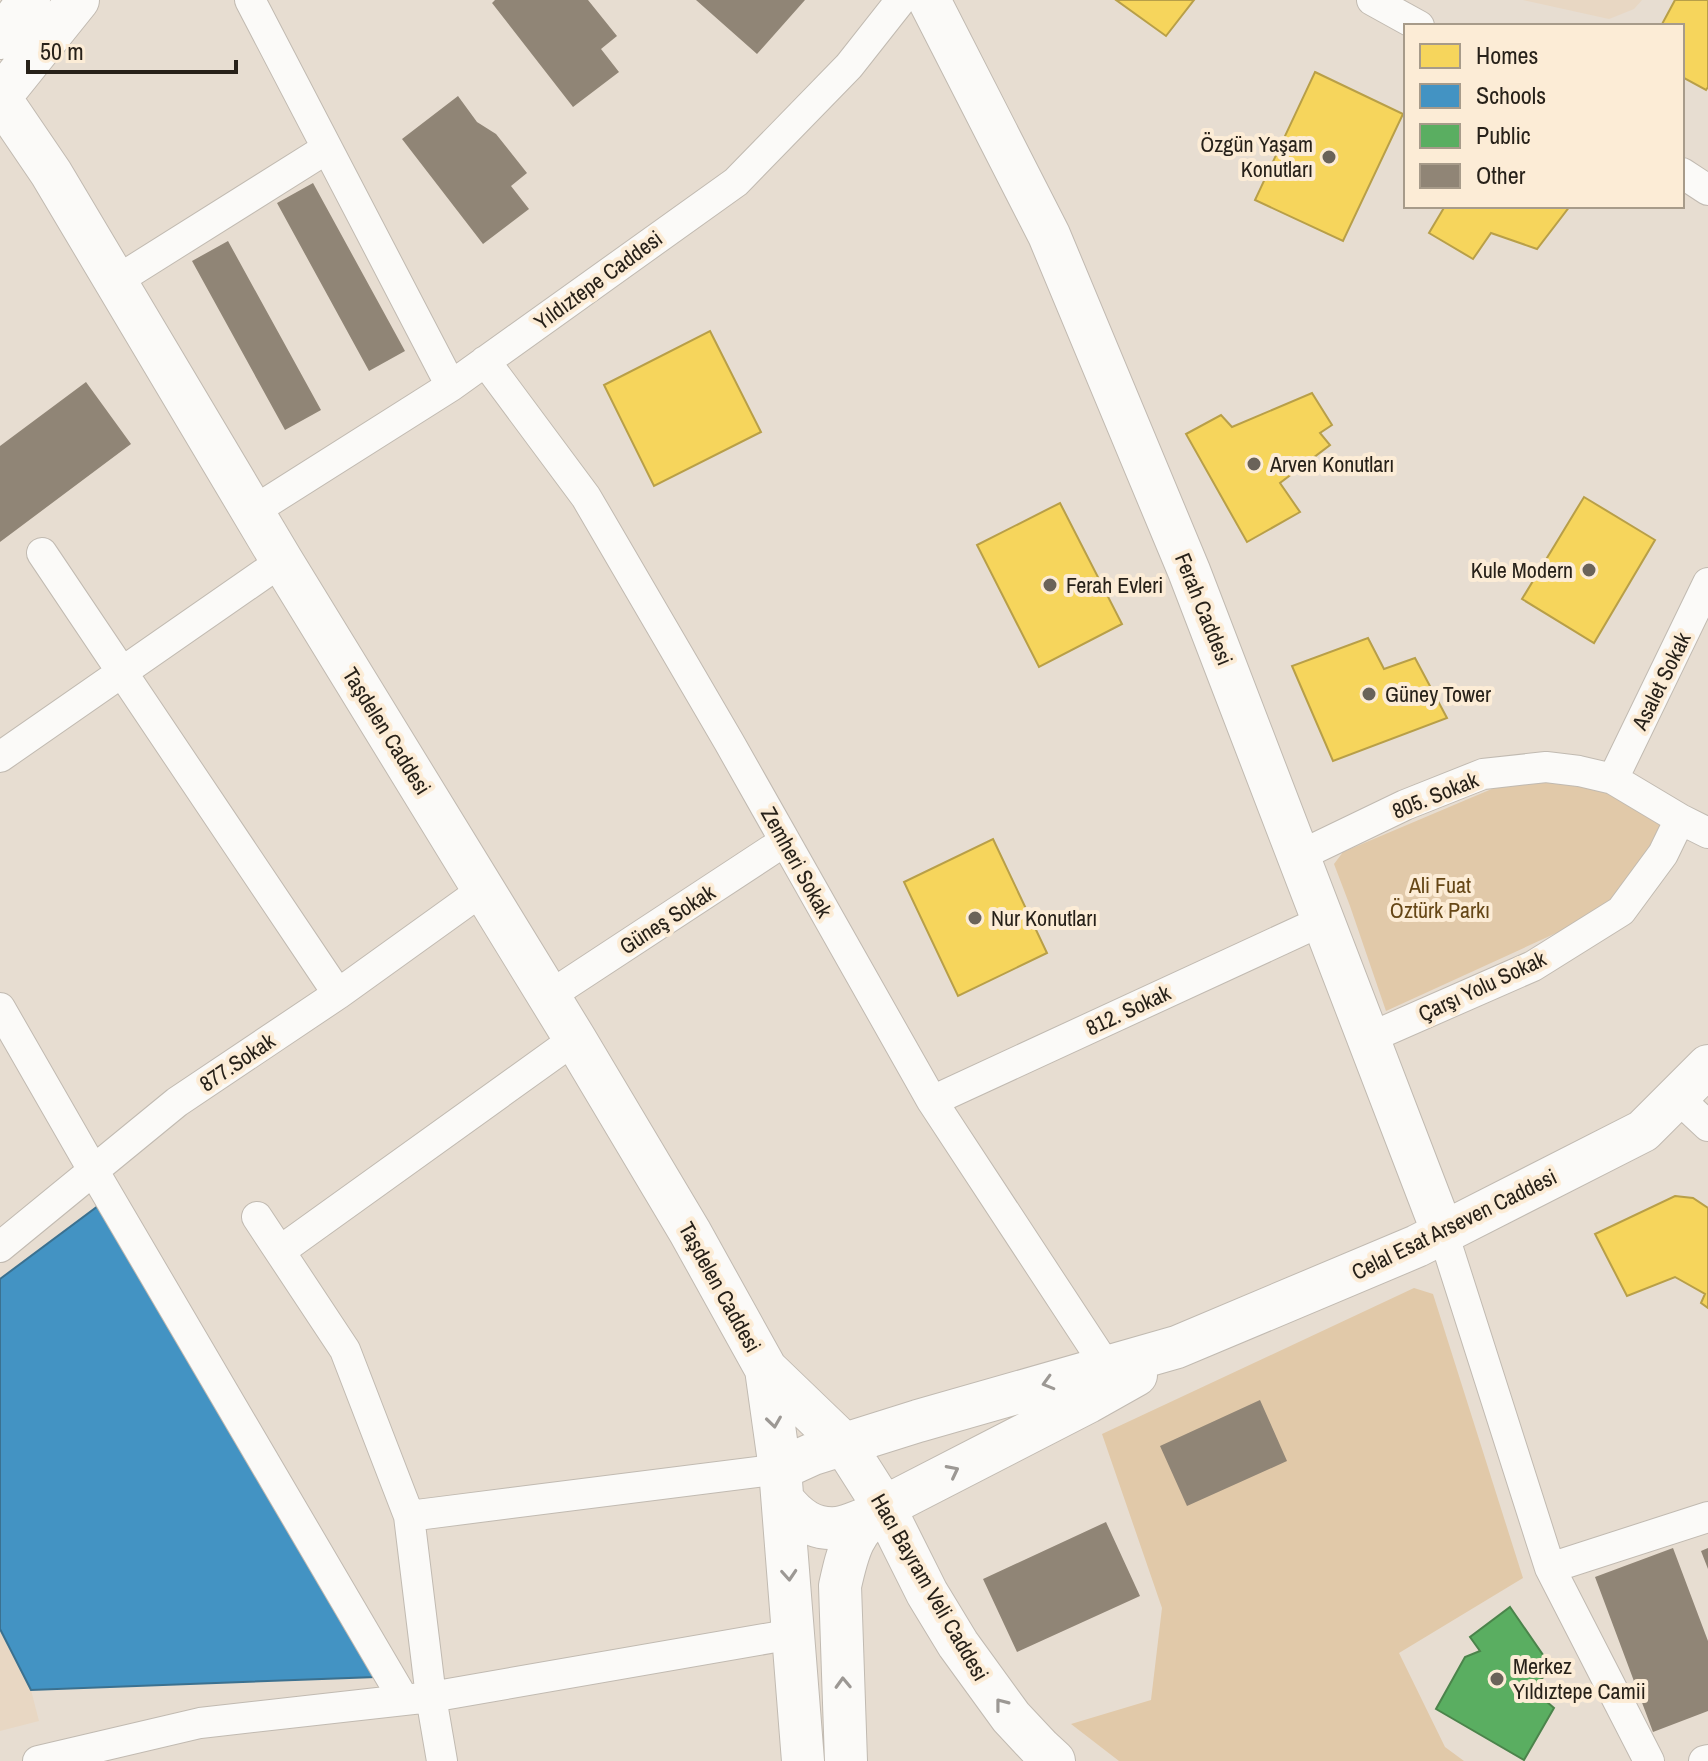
<svg xmlns="http://www.w3.org/2000/svg" width="1708" height="1761" font-family="'Archivo Narrow',sans-serif">
	<style>
		.built { fill: #e8d7c3 }
		.green { fill: #e1c9a9 }
		.homes { fill: #f6d55c; stroke: #b89f48; stroke-width: 2 }
		.schools { fill: #4393c3; stroke: #3b7190; stroke-width: 2 }
		.public { fill: #5aae61; stroke: #4b844b; stroke-width: 2 }
		.building { fill: #908576 }
		.lines { fill: none; stroke-linecap: round; stroke-linejoin: round }
		.street-casing { stroke: #c1bab1; stroke-width: 32 }
		.secondary-casing { stroke: #c1bab1; stroke-width: 44 }
		.street { stroke: #fbfaf8; stroke-width: 30 }
		.secondary { stroke: #fbfaf8; stroke-width: 42 }
		.oneway { stroke: #9c9894 }
		.poi-dot { fill: #6a6359; stroke: #fcecd6; stroke-width: 3 }
		.labels { text-anchor: middle; dominant-baseline: central; stroke-width: 8; stroke-linejoin: round; paint-order: stroke }
		.poi-label { font-size: 22px; fill: #272119; stroke: #fcecd6; text-anchor: start }
		.street-label { font-size: 22px; fill: #272119; stroke: #fcecd6 }
		.park-label { font-size: 22px; fill: #654616; stroke: #fcecd6 }
	</style>
	<rect width="100%" height="100%" fill="#e7ddd1"/>
	<!-- built -->
	<path class="built" d="M1523,0H1642L1634,9L1609,19Z
		M0,1629L31,1690L39,1721L0,1731Z"/>
	<!-- green -->
	<path class="green" d="M1513,780L1587,783L1663,821L1638,872L1600,913L1386,1011L1350,906L1334,864L1343,852Z
		M1414,1288L1433,1294L1523,1578L1399,1653L1445,1747L1464,1761H1119L1071,1724L1151,1700L1162,1608L1102,1434Z"/>
	<!-- homes -->
	<path class="homes" d="M1116,0H1194L1166,36Z
		M1675,0H1708V87L1706,90L1682,77V26H1661Z
		M1315,72L1403,114L1343,241L1255,200Z
		M1445,206H1570L1537,249L1491,233L1473,259L1429,233Z
		M710,331L761,432L654,486L604,385Z
		M1312,393L1332,425L1320,433L1330,445L1280,483L1300,512L1247,542L1186,434L1221,415L1232,427Z
		M1584,497L1655,540L1594,643L1522,599Z
		M1060,503L1122,624L1039,667L977,545Z
		M1368,638L1384,669L1415,658L1447,718L1333,761L1292,666Z
		M993,839L1047,953L958,996L904,882Z
		M1675,1196L1693,1198L1708,1208V1308L1701,1303L1705,1294L1675,1277L1627,1296L1595,1234Z"/>
	<!-- schools -->
	<path class="schools" d="M98,1206L375,1677L31,1690L0,1629V1279Z"/>
	<!-- public -->
	<path class="public" d="M1510,1607L1552,1668L1532,1689L1554,1708L1524,1760L1436,1709L1465,1657L1480,1651L1470,1637Z"/>
	<!-- building -->
	<path class="building" d="M495,0H588L617,36L601,49L619,72L573,107L492,3Z
		M696,0H805L757,54Z
		M458,96L477,122L496,134L527,173L511,186L529,209L483,244L402,139Z
		M313,183L405,351L369,371L277,203Z
		M228,241L321,410L285,430L192,261Z
		M86,382L131,444L0,542V446Z
		M1260,1400L1287,1461L1187,1506L1160,1446Z
		M1106,1522L1140,1596L1017,1652L983,1579Z
		M1673,1548L1708,1641V1711L1653,1732L1595,1577Z
		M1708,1548V1569L1701,1551Z"/>
	<g class="lines">
		<defs>
			<path id="street" d="M250,0L451,386
				M1372,0L1419,26
				M1682,173L1708,190
				M116,281L326,149
				M485,361L586,497L729,742L932,1101L1106,1366
				M252,512L451,386L736,182L849,66L901,0
				M42,553L338,994
				M0,757L282,561
				M1613,779L1708,583
				M1299,856L1405,805L1483,774L1546,767L1579,771L1613,779L1680,819L1708,833
				M549,996L785,841
				M0,1008L93,1170L404,1700
				M1369,1038L1533,966L1621,911L1663,854L1680,819
				M1677,1097L1708,1126
				M932,1101L1324,920
				M257,1217L345,1350L409,1516L431,1697L442,1761
				M1443,1233L1550,1568L1649,1761
				M0,1247L177,1102L338,994L484,889
				M280,1251L575,1039
				M409,1516L780,1469
				M1550,1568L1708,1517
				M38,1761L200,1723L431,1697L793,1634
				M1704,1761L1708,1760"/>
			<path id="secondary" d="M929,0L1049,235L1189,571L1443,1233
				M0,38L29,0
				M0,97L78,0
				M0,98L51,173L282,561L575,1039L690,1232L766,1369
				M780,1469L813,1454L918,1421L1177,1347L1417,1246L1643,1131L1708,1066
				M783,1500C797,1518 813,1530 837,1528C847,1527 859,1521 868,1518
				M803,1761L780,1469L766,1369L844,1444L884,1507L927,1593L958,1644L1011,1717L1041,1749L1054,1761
				M846,1761L840,1586C848,1550 853,1529 884,1507L1088,1402L1136,1375"/>
		</defs>
		<!-- street casing -->
		<use href="#street" class="street-casing"/>
		<!-- secondary casing -->
		<use href="#secondary" class="secondary-casing"/>
		<!-- street -->
		<use href="#street" class="street"/>
		<!-- secondary -->
		<use href="#secondary" class="secondary"/>
	</g>
	<!-- one-way arrows -->
	<defs><path id="oneway-chevron" d="M-2-3.5L2.5 0L-2 3.5" fill="none" stroke-width="1.6" stroke-linecap="round" stroke-linejoin="round" transform="scale(2)"/></defs>
	<g class="oneway">
		<use href="#oneway-chevron" transform="translate(1048 1383) rotate(164)"/>
		<use href="#oneway-chevron" transform="translate(774 1422) rotate(82)"/>
		<use href="#oneway-chevron" transform="translate(953 1471) rotate(-27)"/>
		<use href="#oneway-chevron" transform="translate(789 1575) rotate(86)"/>
		<use href="#oneway-chevron" transform="translate(843 1683) rotate(-92)"/>
		<use href="#oneway-chevron" transform="translate(1001 1704) rotate(-128)"/>
	</g>
	<!-- markers -->
	<g class="poi-dot">
		<circle cx="1329" cy="157" r="8"/>
		<circle cx="1254" cy="464" r="8"/>
		<circle cx="1589" cy="570" r="8"/>
		<circle cx="1050" cy="585" r="8"/>
		<circle cx="1369" cy="694" r="8"/>
		<circle cx="975" cy="918" r="8"/>
		<circle cx="1497" cy="1679" r="8"/>
	</g>
	<g class="labels">
		<!-- poi labels -->
		<g class="poi-label">
			<text x="1313" y="144" text-anchor="end">Özgün Yaşam<tspan x="1313" dy="25">Konutları</tspan></text>
			<text x="1270" y="464">Arven Konutları</text>
			<text x="1573" y="570" text-anchor="end">Kule Modern</text>
			<text x="1066" y="585">Ferah Evleri</text>
			<text x="1385" y="694">Güney Tower</text>
			<text x="991" y="918">Nur Konutları</text>
			<text x="1513" y="1666">Merkez<tspan x="1513" dy="25">Yıldıztepe Camii</tspan></text>
		</g>
		<!-- street labels -->
		<g class="street-label">
			<text transform="translate(598 280) rotate(-36)">Yıldıztepe Caddesi</text>
			<text transform="translate(1204 609) rotate(68)">Ferah Caddesi</text>
			<text transform="translate(1661 681) rotate(-64)">Asalet Sokak</text>
			<text transform="translate(387 731) rotate(58)">Taşdelen Caddesi</text>
			<text transform="translate(1435 795) rotate(-22)">805. Sokak</text>
			<text transform="translate(797 862) rotate(61)">Zemheri Sokak</text>
			<text transform="translate(667 919) rotate(-33)">Güneş Sokak</text>
			<text transform="translate(1482 986) rotate(-25)">Çarşı Yolu Sokak</text>
			<text transform="translate(1128 1010) rotate(-25)">812. Sokak</text>
			<text transform="translate(237 1062) rotate(-34)">877.Sokak</text>
			<text transform="translate(1454 1224) rotate(-26)">Celal Esat Arseven Caddesi</text>
			<text transform="translate(720 1287) rotate(61)">Taşdelen Caddesi</text>
			<text transform="translate(930 1587) rotate(60)">Hacı Bayram Veli Caddesi</text>
		</g>
		<!-- park labels -->
		<g class="park-label">
			<text x="1440" y="885">Ali Fuat<tspan x="1440" dy="25">Öztürk Parkı</tspan></text>
		</g>
	</g>
	<!-- legend -->
	<rect x="1404" y="24" width="280" height="184" fill="#fcecd6" stroke="#a79b8a" stroke-width="2"/>
	<rect x="1420" y="44" width="40" height="24" fill="#f6d55c" stroke="#a79b8a" stroke-width="2"/>
	<text x="1476" y="64" font-size="24" fill="#272119">Homes</text>
	<rect x="1420" y="84" width="40" height="24" fill="#4393c3" stroke="#a79b8a" stroke-width="2"/>
	<text x="1476" y="104" font-size="24" fill="#272119">Schools</text>
	<rect x="1420" y="124" width="40" height="24" fill="#5aae61" stroke="#a79b8a" stroke-width="2"/>
	<text x="1476" y="144" font-size="24" fill="#272119">Public</text>
	<rect x="1420" y="164" width="40" height="24" fill="#908576" stroke="#a79b8a" stroke-width="2"/>
	<text x="1476" y="184" font-size="24" fill="#272119">Other</text>
	<!-- scale -->
	<path d="M28 60v12h208v-12" fill="none" stroke="#272119" stroke-width="4"/>
	<text x="40" y="60" font-size="24" fill="#272119" stroke="#fcecd6" stroke-width="6" paint-order="stroke">50 m</text>
</svg>
